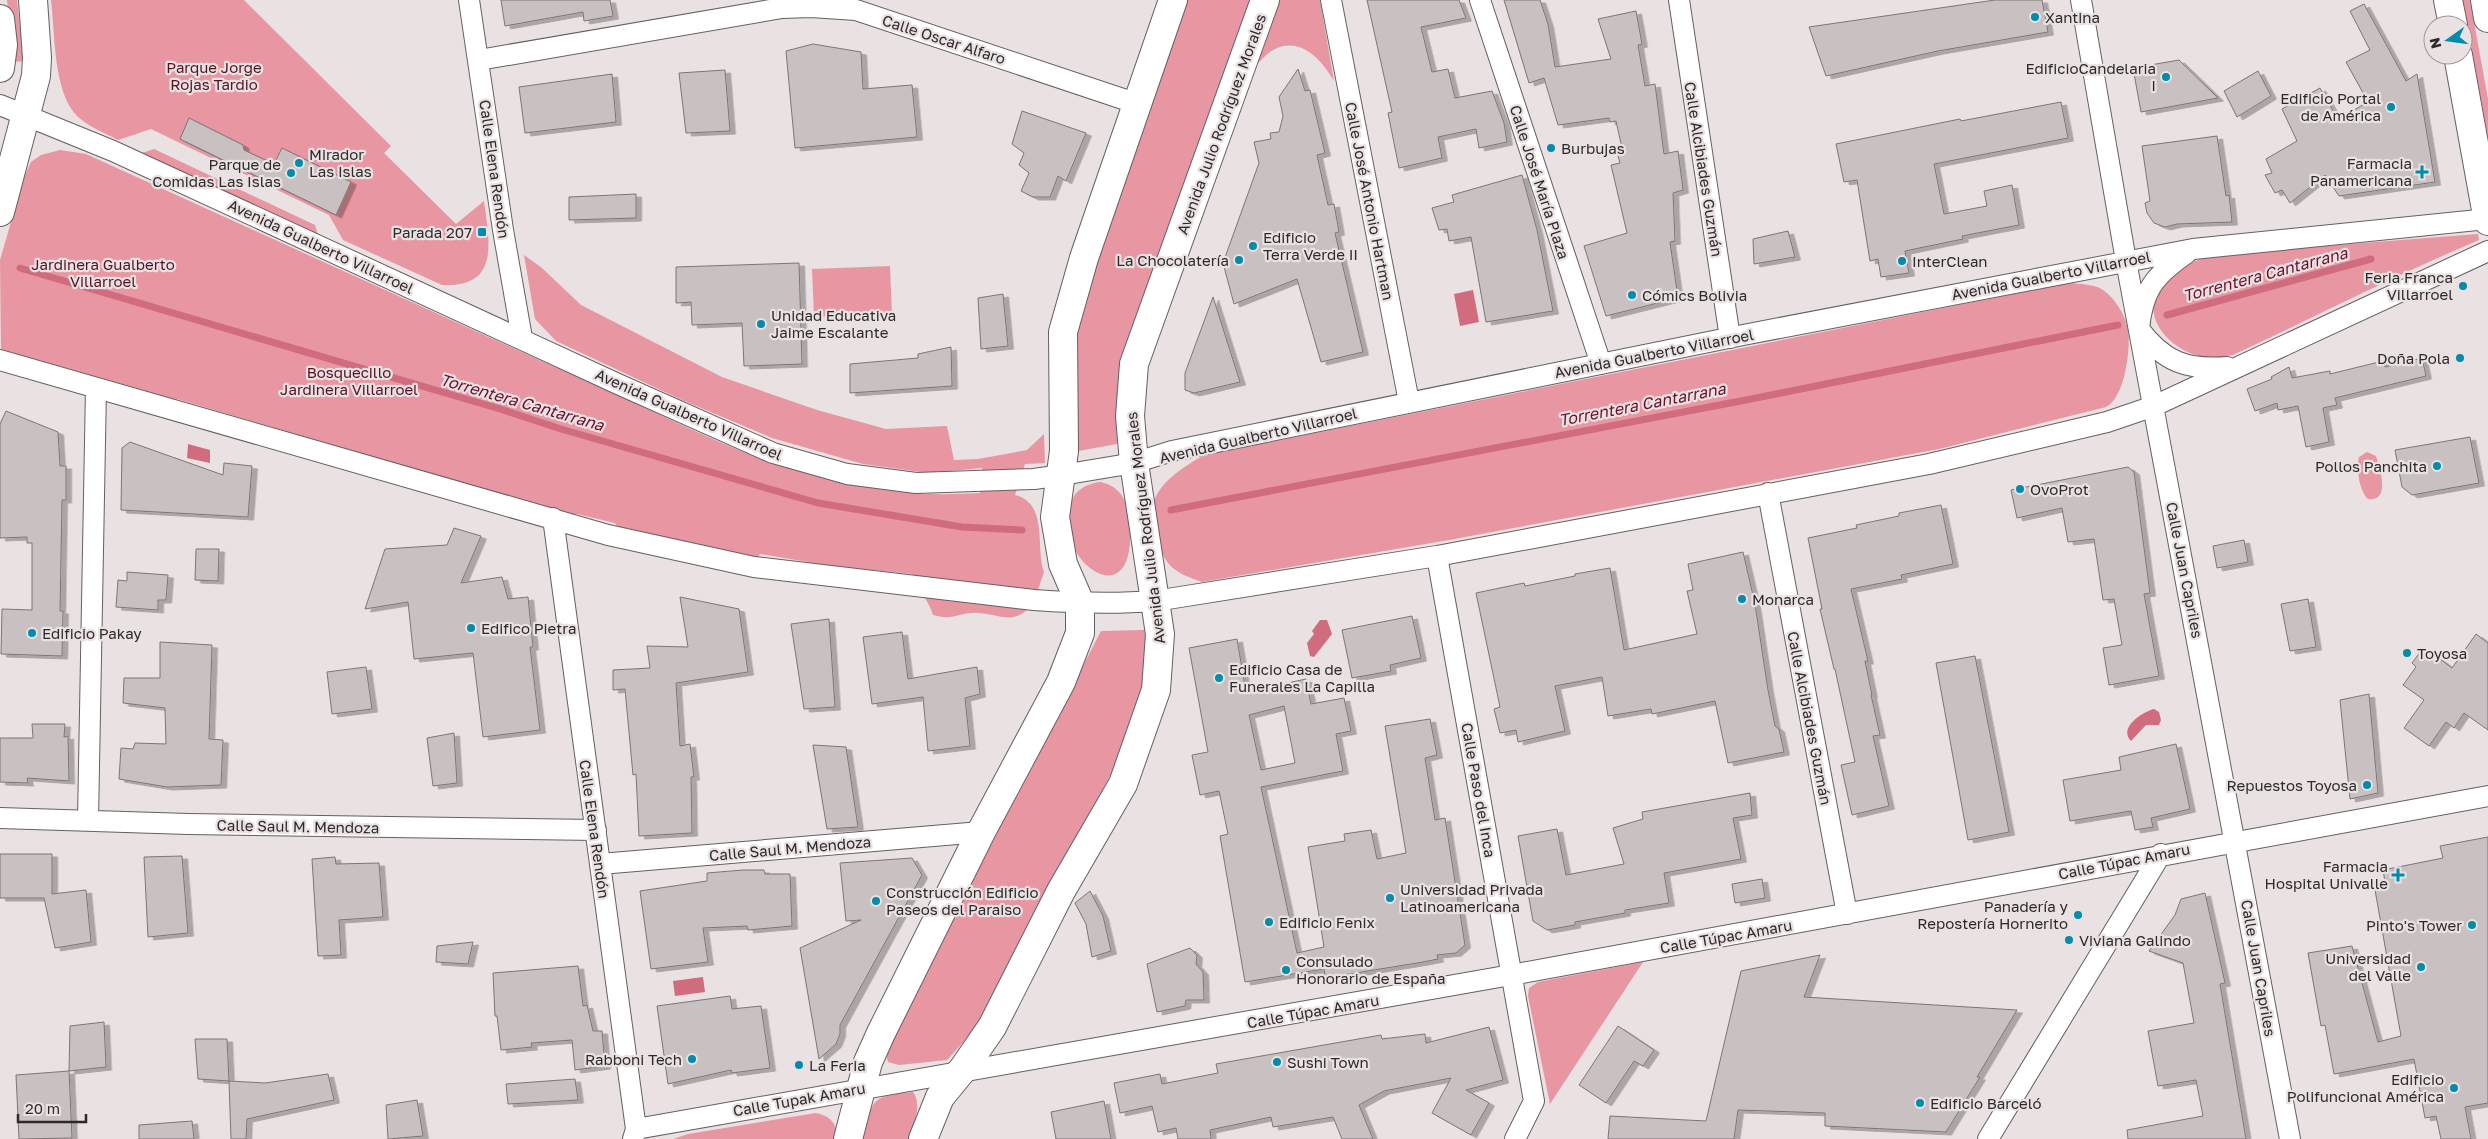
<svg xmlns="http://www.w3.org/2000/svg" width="2488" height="1139" font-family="'Golos Text',sans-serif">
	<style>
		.green { fill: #e896a2 }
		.water { fill: #d06c7d }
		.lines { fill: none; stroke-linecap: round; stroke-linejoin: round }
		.stream { stroke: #d06c7d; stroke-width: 7 }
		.building { fill: #c8c0c1; stroke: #7d7576; fill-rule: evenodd; filter: url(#shadow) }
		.minor-casing { stroke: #665f60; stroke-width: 22 }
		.secondary-casing { stroke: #665f60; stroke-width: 30 }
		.primary-casing { stroke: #665f60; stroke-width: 30 }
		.trunk-casing { stroke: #665f60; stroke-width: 30 }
		.minor { stroke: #fff; stroke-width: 20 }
		.secondary { stroke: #fff; stroke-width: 28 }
		.primary { stroke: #fff; stroke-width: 28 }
		.trunk { stroke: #fff; stroke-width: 28 }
		.poi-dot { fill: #008caa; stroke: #e9e1e2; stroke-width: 2 }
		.labels { text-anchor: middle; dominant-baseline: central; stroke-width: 4.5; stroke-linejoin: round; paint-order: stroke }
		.poi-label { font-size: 15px; fill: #2d2a2a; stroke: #e9e1e2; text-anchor: start }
		.street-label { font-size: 15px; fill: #2d2a2a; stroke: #e9e1e2 }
		.park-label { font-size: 15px; fill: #531323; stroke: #e9e1e2 }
		.water-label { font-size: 16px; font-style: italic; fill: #6c0f2b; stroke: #e9e1e2 }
	</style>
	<defs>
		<filter id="shadow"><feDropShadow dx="5.5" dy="3" stdDeviation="0" flood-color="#0004"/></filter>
	</defs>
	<rect width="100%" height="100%" fill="#e9e1e2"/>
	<!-- green -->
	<path class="green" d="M7,0H17L24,61L13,62Z
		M51,0H244L391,146L384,153L456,224L484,201C489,241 501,288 442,285L343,240L329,215L151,129L118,140C105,133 87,126 77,116C53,92 55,33 51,0Z
		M1184,0H1250L1209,118L1117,411V444L1073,452L1074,356L1078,325L1099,252Z
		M1278,0H1320L1334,81C1322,60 1300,35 1273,50C1267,53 1261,61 1255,66Z
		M2463,0H2470L2488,99V138Z
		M154,149L315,225L318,235L142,153Z
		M60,150L86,154L557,368L563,364L598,381L603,388C664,416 725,448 789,468C829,480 873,489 915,493C937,495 959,494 980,493L982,468L928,473L863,464L772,438L682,400L556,341L535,319L524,255L542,268L581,305L722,377L817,410L886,429L947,426L954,460L978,459L1027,450L1044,434L1045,463L1025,464L1015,495C1049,503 1035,549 1044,572C1036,594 1032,621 1002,617C991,615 981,612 971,613C953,615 952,620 933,615C929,600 917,589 912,574L863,569L849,573L814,569L808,562L760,554L757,559L620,531L615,523L577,514L570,517L542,510L528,501L463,482L455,484L426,476L425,472L177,399L173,404L146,397L143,390L1,349L0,260L24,177L31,162L41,155Z
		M2478,234L2479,240C2396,275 2315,317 2233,355C2223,357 2214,359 2203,357C2175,352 2141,322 2158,291C2170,272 2191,262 2211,255Z
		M890,266L892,314L814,317L812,269Z
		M2069,283C2079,284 2095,284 2103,290C2115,298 2125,315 2128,329C2131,348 2125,398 2106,407L1939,449L1449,540L1202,582C1176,573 1164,567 1158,539C1156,531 1152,521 1152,513C1152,485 1184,467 1204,455Z
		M2367,452L2376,456C2380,469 2391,502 2368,499C2359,491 2356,467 2359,457Z
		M1100,482C1128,487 1131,515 1130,540C1128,598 1081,576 1069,536C1068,530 1069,523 1069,517C1069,496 1079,485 1100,482Z
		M1144,630L1150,653L1144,694L1129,739L1057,878L974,1030L947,1060L899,1065L888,1062L885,1050L1101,631Z
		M1643,962L1550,1104L1528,996L1529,988L1538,982Z
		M913,1092C923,1106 913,1124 909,1139H862C874,1098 869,1097 913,1092Z
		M816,1113C832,1117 835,1122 839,1139H673L688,1134Z"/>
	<!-- water -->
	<path class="water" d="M1473,290L1479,322L1460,326L1454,294Z
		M188,444L210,450V463L187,458Z
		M1320,620H1327L1332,634L1314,657L1310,656L1307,643L1314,634L1312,631Z
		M2154,709L2159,712L2161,720L2159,725H2146L2131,741C2118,728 2142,712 2154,709Z
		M703,977L705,992L675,996L673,981Z"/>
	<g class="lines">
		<!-- stream -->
		<path class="stream" d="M20,268L500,409L561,429L818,503L962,527L1022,530
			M2167,315L2371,259
			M1171,510L1751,399L2118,325"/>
	</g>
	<!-- building -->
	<path class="building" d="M501,0H610L613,16L584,21L583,12L505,26Z
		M1367,0H1459L1466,18L1421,27L1432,72L1448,69L1455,98L1492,91L1504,123L1507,142L1479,148L1476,129L1438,137L1442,158L1399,168L1388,113L1392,112Z
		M1504,0H1540L1548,24L1555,67L1611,59L1598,19L1636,11L1642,44L1638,45L1645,86L1655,84L1664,154L1678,151L1683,190L1673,193L1675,241L1670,242L1678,298L1606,316L1584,246L1627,233L1611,165L1620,163L1616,149L1622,148L1616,121L1610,122L1609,118L1558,125L1544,78L1529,83Z
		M1995,0H2042L2048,32L1938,51L1826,76L1809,27Z
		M2364,4L2406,81L2417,74L2435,182L2339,196L2325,175L2290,203L2282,190L2275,193L2265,175L2272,173L2266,159L2297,141L2282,109L2320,88L2338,119L2368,102L2346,62L2370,50L2350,11Z
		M813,44L861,52L863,89L912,85L917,137L795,148L786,51Z
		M2179,60L2218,98L2141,112L2133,68Z
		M1298,69L1305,91L1310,90L1325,153L1317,155L1328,205L1334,204L1339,232L1335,233L1363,352L1321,362L1297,279L1234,304L1223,263L1259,163L1254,142L1271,139L1270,133L1279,132L1283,116L1279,97Z
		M725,70L730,131L686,133L679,73Z
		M2258,71L2271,96L2237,117L2224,91Z
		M612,74L616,122L525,133L519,87Z
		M2061,102L2068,138L1934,164L1944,214L1987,206L1984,191L2012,185L2019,225L1962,236L1963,239L1905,251L1909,273L1881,277L1878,259L1870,261L1857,180L1844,182L1836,144L1960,119L1961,121Z
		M1022,111L1086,133L1066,181L1058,176L1050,197H1033L1021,191L1029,173L1019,165L1024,153L1012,144Z
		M189,118L243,145L244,150L274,164L282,148L351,182L336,215L180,139Z
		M2217,136L2226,196L2229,195L2232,222L2177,224L2165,227L2154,223L2147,213L2145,203L2150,201L2142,146Z
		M1522,175L1537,230L1553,311L1486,322L1471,237L1449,241L1447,229L1439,230L1432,208L1454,202L1452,195Z
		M636,194V218L569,220V197Z
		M1788,231L1795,257L1754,264L1753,239Z
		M799,263L802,364L744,366L742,323L692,325L691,302L676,303V267Z
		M1003,294L1008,346L981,349L978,298Z
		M1213,297L1240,382L1194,393L1185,390V373Z
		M951,347L952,386L850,393V364L918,358V354Z
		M2422,358L2426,376L2335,398L2337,405L2323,408L2329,442L2306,447L2298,406L2278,410L2277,403L2255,411L2247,389L2272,379L2271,377L2289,367L2292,378L2330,371V374L2383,361L2385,367Z
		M6,411L58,432L60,466H66V500H62L60,611H63L62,656L1,654L2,609L32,610V543H27V537L0,538V424Z
		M2470,437L2479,483L2412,495L2402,487L2395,450Z
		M130,442L223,475L224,463L252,466L248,517L121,510L122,448Z
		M2128,467L2134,472L2150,593L2144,594L2159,676L2109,685L2103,648L2122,645L2114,599L2103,600L2094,539L2068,542L2062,508L2017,518L2011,490Z
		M1941,505L1953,564L1901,575L1902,579L1851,589L1868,661H1865L1872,695H1871L1880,735L1873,736L1889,806L1852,815L1841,765L1855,762L1835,669H1834L1820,609H1822L1808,538L1857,528L1856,525L1899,516V513Z
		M454,528L481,536L461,583L502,577L508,599L528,597L533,647H530L540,730L483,737L473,653L414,659L408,602L365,609L385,549L447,545Z
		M2244,540L2248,562L2217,568L2213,546Z
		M196,549H219L218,581L195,580Z
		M1743,552L1755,604L1768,690L1775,726L1779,729L1784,752L1728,763L1715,701L1652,714L1651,709L1608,716L1602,677L1555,686L1565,731L1518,742L1516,730L1500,733L1494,709L1500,707L1476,593L1524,583L1525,586L1575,576V574L1610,568L1624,650L1697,634L1687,591L1693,590L1688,564Z
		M127,572L168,575L166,600H158V610L116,607L118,580L127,581Z
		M680,597L739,609L748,672L676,683L680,746L690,744L694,777H691L692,833L639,836L636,774L633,775L625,689L613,690V670L650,668L647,646L688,647Z
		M2308,599L2316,647L2290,651L2281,604Z
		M1412,616L1421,658L1390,665L1391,671L1352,678L1342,630Z
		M829,619L835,707L804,709L791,624Z
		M902,632L908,679L977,667L980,694L965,698L970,746L928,751L923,697L872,704L863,637Z
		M2476,634L2488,643V730L2464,713L2454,728L2446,722L2429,746L2404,728L2424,700L2403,685L2416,667L2412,663L2424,647L2452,668Z
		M1237,639L1246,692L1306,679L1311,704L1344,698L1351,731L1336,734L1343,771L1261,787L1297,953L1324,947L1308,847L1345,841L1344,834L1371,830L1377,859L1406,853L1385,726L1430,719L1437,755L1425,758L1435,820L1445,818L1465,945L1456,953L1437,955L1438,959L1423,962L1325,978L1324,969L1245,982L1220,836L1228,834L1219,791L1200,795L1192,755L1208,752L1189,648ZM1284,706L1295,763L1261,770L1249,715Z
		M160,642L212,645L209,739L223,740L221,785L167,787L119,779L121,748L133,749L135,743L166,744L165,708L123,703L124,678H160Z
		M1975,656L2009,832L1968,840L1936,663Z
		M366,667L372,709L332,714L327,672Z
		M2369,694L2378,793L2350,799L2340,700Z
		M32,724H65L64,737L68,736L69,781L27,778L28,783L0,782V738H33Z
		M454,733L457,783L433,786L427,738Z
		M2176,744L2190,809L2151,818L2153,827L2135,830L2131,811L2070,821L2063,780L2121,770L2119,757Z
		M813,745L846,747L858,827L827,829Z
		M1750,793L1752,815L1733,818L1741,859L1664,873L1669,903L1625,910V913L1575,922V925L1547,930L1533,921L1518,836L1557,829L1566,875L1624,864L1613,828L1643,819L1642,812Z
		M2488,837V1103L2465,1107L2471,1139H2441L2436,1116L2425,1118L2414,1059L2334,1074L2325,1025L2321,1026L2308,953L2352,946L2378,1042L2401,1036L2375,890L2386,888L2383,870L2443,858L2440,846Z
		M0,854H52V894L86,890L91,942L55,948L44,898H0Z
		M182,856L188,933L148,937L144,857Z
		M335,857L336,864L379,863L383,917L339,920L341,955L318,956L312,859Z
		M912,858L922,875L840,1025V1034L836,1044L819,1059L800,948L861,920L846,921L840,863Z
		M743,870H764L765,874H790L792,926L748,930L747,926L703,928L708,962L651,969L640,891L707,881V873Z
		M1762,879L1765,898L1735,903L1732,884Z
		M1090,891L1103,916L1111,951L1092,957L1086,924L1075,903Z
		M2205,893L2225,983L2220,984L2246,1139H2128L2127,1130L2203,1116L2196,1080L2158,1086L2148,1031L2194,1023L2183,963L2149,951L2175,915L2181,899Z
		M473,942L468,964L436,962L437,946Z
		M1190,948L1197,955L1196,964L1203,972L1204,1000H1186L1185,1006L1157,1012L1147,964Z
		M1820,955L1804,997L2017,1010L1977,1077H1980L1946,1132L1825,1126V1113L1738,1110L1734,1139H1608L1610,1116L1706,1121L1741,971Z
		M578,966L583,1006L587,1005L593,1031H602L605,1066L575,1070L572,1040L531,1043L532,1047L501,1050L497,1016H495L493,973Z
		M730,996L732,1009L761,1006L770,1068L732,1073L731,1070L668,1084L657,1006Z
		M104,1022L106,1067L69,1071L70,1026Z
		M1618,1026L1654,1050L1643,1066L1634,1061L1606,1103L1579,1085Z
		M1489,1027L1503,1080L1466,1090L1489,1103L1471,1135L1432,1113L1451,1078L1384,1091L1359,1105L1373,1139H1342L1333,1117L1273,1127L1271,1117L1210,1130L1211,1139H1178L1176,1128L1158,1132L1152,1106L1120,1113L1114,1083L1160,1074L1162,1084L1218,1073L1216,1064L1381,1035L1382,1039L1425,1034L1426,1043Z
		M195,1039H227L229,1081L198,1079Z
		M69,1071L72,1138L19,1139L16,1075Z
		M328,1074L334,1100L247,1119L246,1139H231L229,1081L265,1083Z
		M575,1079L578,1100L508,1104L506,1084Z
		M417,1100L423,1136L388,1139L386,1105Z
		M1104,1101L1111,1139H1056L1051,1112Z
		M192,1121L194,1139H139V1125Z"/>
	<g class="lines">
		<defs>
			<path id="minor" d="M469,0L503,230L522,338
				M1331,0L1409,402
				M1480,0L1601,364
				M1679,0L1730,338
				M2081,0L2126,261L2290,1139
				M479,60L782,8L811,7L856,10L1138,104
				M0,105L113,151L618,384L773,453L847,474L916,483L1034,479L1062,475L1134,463L1172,451L1743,335L2193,249L2488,219
				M2187,253C2155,275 2143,289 2139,329C2164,362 2186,370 2227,367
				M0,360L608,535L754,567L1034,600C1075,603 1115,604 1155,601L1437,556L1929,464L2107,422L2154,406L2488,251
				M1768,493L1847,914
				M553,518L636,1129L633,1139
				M1437,556L1534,1101L1515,1139
				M0,818L188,824L596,830
				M88,820L96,388
				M600,864L981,832
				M636,1129C927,1076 1220,1028 1511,975C1837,916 2162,853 2488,796
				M1988,1139L2161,854"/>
			<path id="secondary" d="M848,1139L868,1062L881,1033L981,832L1061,682L1080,633V603L1063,564L1055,517L1064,451L1063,332L1084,258L1173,0
				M923,1139L940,1097L963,1069L992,1027L1061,891L1123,784L1156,690L1160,634L1134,463L1130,416L1134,364L1265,0"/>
			<path id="primary" d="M2448,0L2453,25
				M2485,0L2488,18
				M2458,55L2488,221"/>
			<path id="trunk" d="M0,19L3,45L0,68
				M0,212L36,76L37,58L33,0"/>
		</defs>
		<!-- minor casing -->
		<use href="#minor" class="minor-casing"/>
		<!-- secondary casing -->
		<use href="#secondary" class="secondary-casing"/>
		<!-- primary casing -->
		<use href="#primary" class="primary-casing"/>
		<!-- trunk casing -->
		<use href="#trunk" class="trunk-casing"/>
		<!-- minor -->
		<use href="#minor" class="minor"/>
		<!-- secondary -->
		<use href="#secondary" class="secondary"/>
		<!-- primary -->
		<use href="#primary" class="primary"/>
		<!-- trunk -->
		<use href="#trunk" class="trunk"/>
	</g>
	<!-- markers -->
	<g class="poi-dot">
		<circle cx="2035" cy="17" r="5"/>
		<circle cx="2166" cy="77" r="5"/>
		<circle cx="2391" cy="107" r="5"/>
		<circle cx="1551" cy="148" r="5"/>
		<circle cx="299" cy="163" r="5"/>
		<path d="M2419.5 164.5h5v5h5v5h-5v5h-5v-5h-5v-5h5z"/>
		<circle cx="291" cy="173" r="5"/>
		<rect x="477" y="227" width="10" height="10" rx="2.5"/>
		<circle cx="1253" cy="246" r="5"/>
		<circle cx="1239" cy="260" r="5"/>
		<circle cx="1902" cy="261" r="5"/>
		<circle cx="2463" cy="286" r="5"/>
		<circle cx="1632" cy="295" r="5"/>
		<circle cx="761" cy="324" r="5"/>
		<circle cx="2460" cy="358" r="5"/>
		<circle cx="2437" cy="466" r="5"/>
		<circle cx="2020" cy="489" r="5"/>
		<circle cx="1742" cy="599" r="5"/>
		<circle cx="471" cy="628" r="5"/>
		<circle cx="32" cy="633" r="5"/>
		<circle cx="2407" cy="653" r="5"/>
		<circle cx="1219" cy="678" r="5"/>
		<circle cx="2367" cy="785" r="5"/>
		<path d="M2395.5 867.5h5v5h5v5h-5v5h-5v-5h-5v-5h5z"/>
		<circle cx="1390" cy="898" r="5"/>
		<circle cx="876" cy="901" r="5"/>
		<circle cx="2078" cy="915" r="5"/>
		<circle cx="1269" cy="922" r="5"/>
		<circle cx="2472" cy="925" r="5"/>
		<circle cx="2069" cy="940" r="5"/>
		<circle cx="2421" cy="967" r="5"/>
		<circle cx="1286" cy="970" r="5"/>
		<circle cx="692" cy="1059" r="5"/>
		<circle cx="1277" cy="1062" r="5"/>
		<circle cx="799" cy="1065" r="5"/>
		<circle cx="2454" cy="1088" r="5"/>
		<circle cx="1920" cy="1103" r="5"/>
	</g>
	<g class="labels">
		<!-- poi labels -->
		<g class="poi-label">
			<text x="2045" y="17">Xantina</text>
			<text x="2156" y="68" text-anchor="end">EdificioCandelaria<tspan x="2156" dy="17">I</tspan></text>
			<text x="2381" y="98" text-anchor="end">Edificio Portal<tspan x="2381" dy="17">de América</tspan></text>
			<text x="1561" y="148">Burbujas</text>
			<text x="309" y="154">Mirador<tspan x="309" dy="17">Las Islas</tspan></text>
			<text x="2412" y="163" text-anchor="end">Farmacia<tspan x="2412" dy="17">Panamericana</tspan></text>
			<text x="281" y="164" text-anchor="end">Parque de<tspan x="281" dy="17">Comidas Las Islas</tspan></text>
			<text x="472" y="232" text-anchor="end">Parada 207</text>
			<text x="1263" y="237">Edificio<tspan x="1263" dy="17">Terra Verde II</tspan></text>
			<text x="1229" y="260" text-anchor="end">La Chocolatería</text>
			<text x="1912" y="261">InterClean</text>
			<text x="2453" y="277" text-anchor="end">Feria Franca<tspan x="2453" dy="17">Villarroel</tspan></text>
			<text x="1642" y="295">Cómics Bolivia</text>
			<text x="771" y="315">Unidad Educativa<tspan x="771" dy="17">Jaime Escalante</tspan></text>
			<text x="2450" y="358" text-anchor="end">Doña Pola</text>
			<text x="2427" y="466" text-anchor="end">Pollos Panchita</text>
			<text x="2030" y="489">OvoProt</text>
			<text x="1752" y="599">Monarca</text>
			<text x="481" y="628">Edifico Pietra</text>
			<text x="42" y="633">Edificio Pakay</text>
			<text x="2417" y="653">Toyosa</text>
			<text x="1229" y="669">Edificio Casa de<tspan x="1229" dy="17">Funerales La Capilla</tspan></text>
			<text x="2357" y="785" text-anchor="end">Repuestos Toyosa</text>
			<text x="2388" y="866" text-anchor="end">Farmacia<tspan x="2388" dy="17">Hospital Univalle</tspan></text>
			<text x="1400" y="889">Universidad Privada<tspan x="1400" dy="17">Latinoamericana</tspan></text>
			<text x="886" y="892">Construcción Edificio<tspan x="886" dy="17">Paseos del Paraiso</tspan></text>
			<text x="2068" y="906" text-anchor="end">Panadería y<tspan x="2068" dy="17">Repostería Hornerito</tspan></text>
			<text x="1279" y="922">Edificio Fenix</text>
			<text x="2462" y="925" text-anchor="end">Pinto's Tower</text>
			<text x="2079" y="940">Viviana Galindo</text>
			<text x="2411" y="958" text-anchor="end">Universidad<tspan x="2411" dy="17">del Valle</tspan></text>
			<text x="1296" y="961">Consulado<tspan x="1296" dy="17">Honorario de España</tspan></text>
			<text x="682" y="1059" text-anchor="end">Rabboni Tech</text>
			<text x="1287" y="1062">Sushi Town</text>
			<text x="809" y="1065">La Feria</text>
			<text x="2444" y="1079" text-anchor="end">Edificio<tspan x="2444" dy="17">Polifuncional América</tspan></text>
			<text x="1930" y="1103">Edificio Barceló</text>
		</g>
		<!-- street labels -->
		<g class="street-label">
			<text transform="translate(944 39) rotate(18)">Calle Oscar Alfaro</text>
			<text transform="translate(1221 124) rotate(-70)">Avenida Julio Rodríguez Morales</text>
			<text transform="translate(495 169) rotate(82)">Calle Elena Rendón</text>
			<text transform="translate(1704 169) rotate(81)">Calle Alcibiades Guzmán</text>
			<text transform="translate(1540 182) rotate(72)">Calle José María Plaza</text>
			<text transform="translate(1370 201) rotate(79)">Calle José Antonio Hartman</text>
			<text transform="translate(321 246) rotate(25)">Avenida Gualberto Villarroel</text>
			<text transform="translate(2051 275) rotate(-11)">Avenida Gualberto Villarroel</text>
			<text transform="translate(1654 353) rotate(-11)">Avenida Gualberto Villarroel</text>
			<text transform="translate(689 414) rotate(24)">Avenida Gualberto Villarroel</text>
			<text transform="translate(1258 435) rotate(-13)">Avenida Gualberto Villarroel</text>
			<text transform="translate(1145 528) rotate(-97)">Avenida Julio Rodríguez Morales</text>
			<text transform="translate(2185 570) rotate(79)">Calle Juan Capriles</text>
			<text transform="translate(1810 718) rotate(79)">Calle Alcibiades Guzmán</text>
			<text transform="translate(1479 790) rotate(80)">Calle Paso del Inca</text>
			<text transform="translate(298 826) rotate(1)">Calle Saul M. Mendoza</text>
			<text transform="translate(595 829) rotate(82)">Calle Elena Rendón</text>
			<text transform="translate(790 848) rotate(-5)">Calle Saul M. Mendoza</text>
			<text transform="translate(2124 861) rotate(-11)">Calle Túpac Amaru</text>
			<text transform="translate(1726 936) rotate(-10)">Calle Túpac Amaru</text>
			<text transform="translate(2259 968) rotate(80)">Calle Juan Capriles</text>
			<text transform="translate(1313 1011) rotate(-10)">Calle Túpac Amaru</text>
			<text transform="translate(799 1099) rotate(-10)">Calle Tupak Amaru</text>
		</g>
		<!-- park labels -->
		<g class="park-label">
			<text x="214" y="67">Parque Jorge<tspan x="214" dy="17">Rojas Tardio</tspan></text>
			<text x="103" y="264">Jardinera Gualberto<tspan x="103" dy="17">Villarroel</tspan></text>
			<text x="349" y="372">Bosquecillo<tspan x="349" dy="17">Jardinera Villarroel</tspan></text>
		</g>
		<!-- water labels -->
		<g class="water-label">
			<text transform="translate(2265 274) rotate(-15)">Torrentera Cantarrana</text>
			<text transform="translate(522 402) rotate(16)">Torrentera Cantarrana</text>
			<text transform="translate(1642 404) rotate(-11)">Torrentera Cantarrana</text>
		</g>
	</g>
	<!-- north arrow -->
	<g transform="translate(2448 40) rotate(256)"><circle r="24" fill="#e9e1e2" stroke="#9e9898"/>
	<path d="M0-4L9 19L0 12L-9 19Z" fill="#008caa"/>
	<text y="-8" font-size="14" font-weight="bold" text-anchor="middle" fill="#2d2a2a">N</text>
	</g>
	<!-- scale -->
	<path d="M18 1114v8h68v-8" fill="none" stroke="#2d2a2a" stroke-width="2.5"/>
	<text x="25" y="1114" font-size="15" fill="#2d2a2a" stroke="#e9e1e2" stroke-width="4" paint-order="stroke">20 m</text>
</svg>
